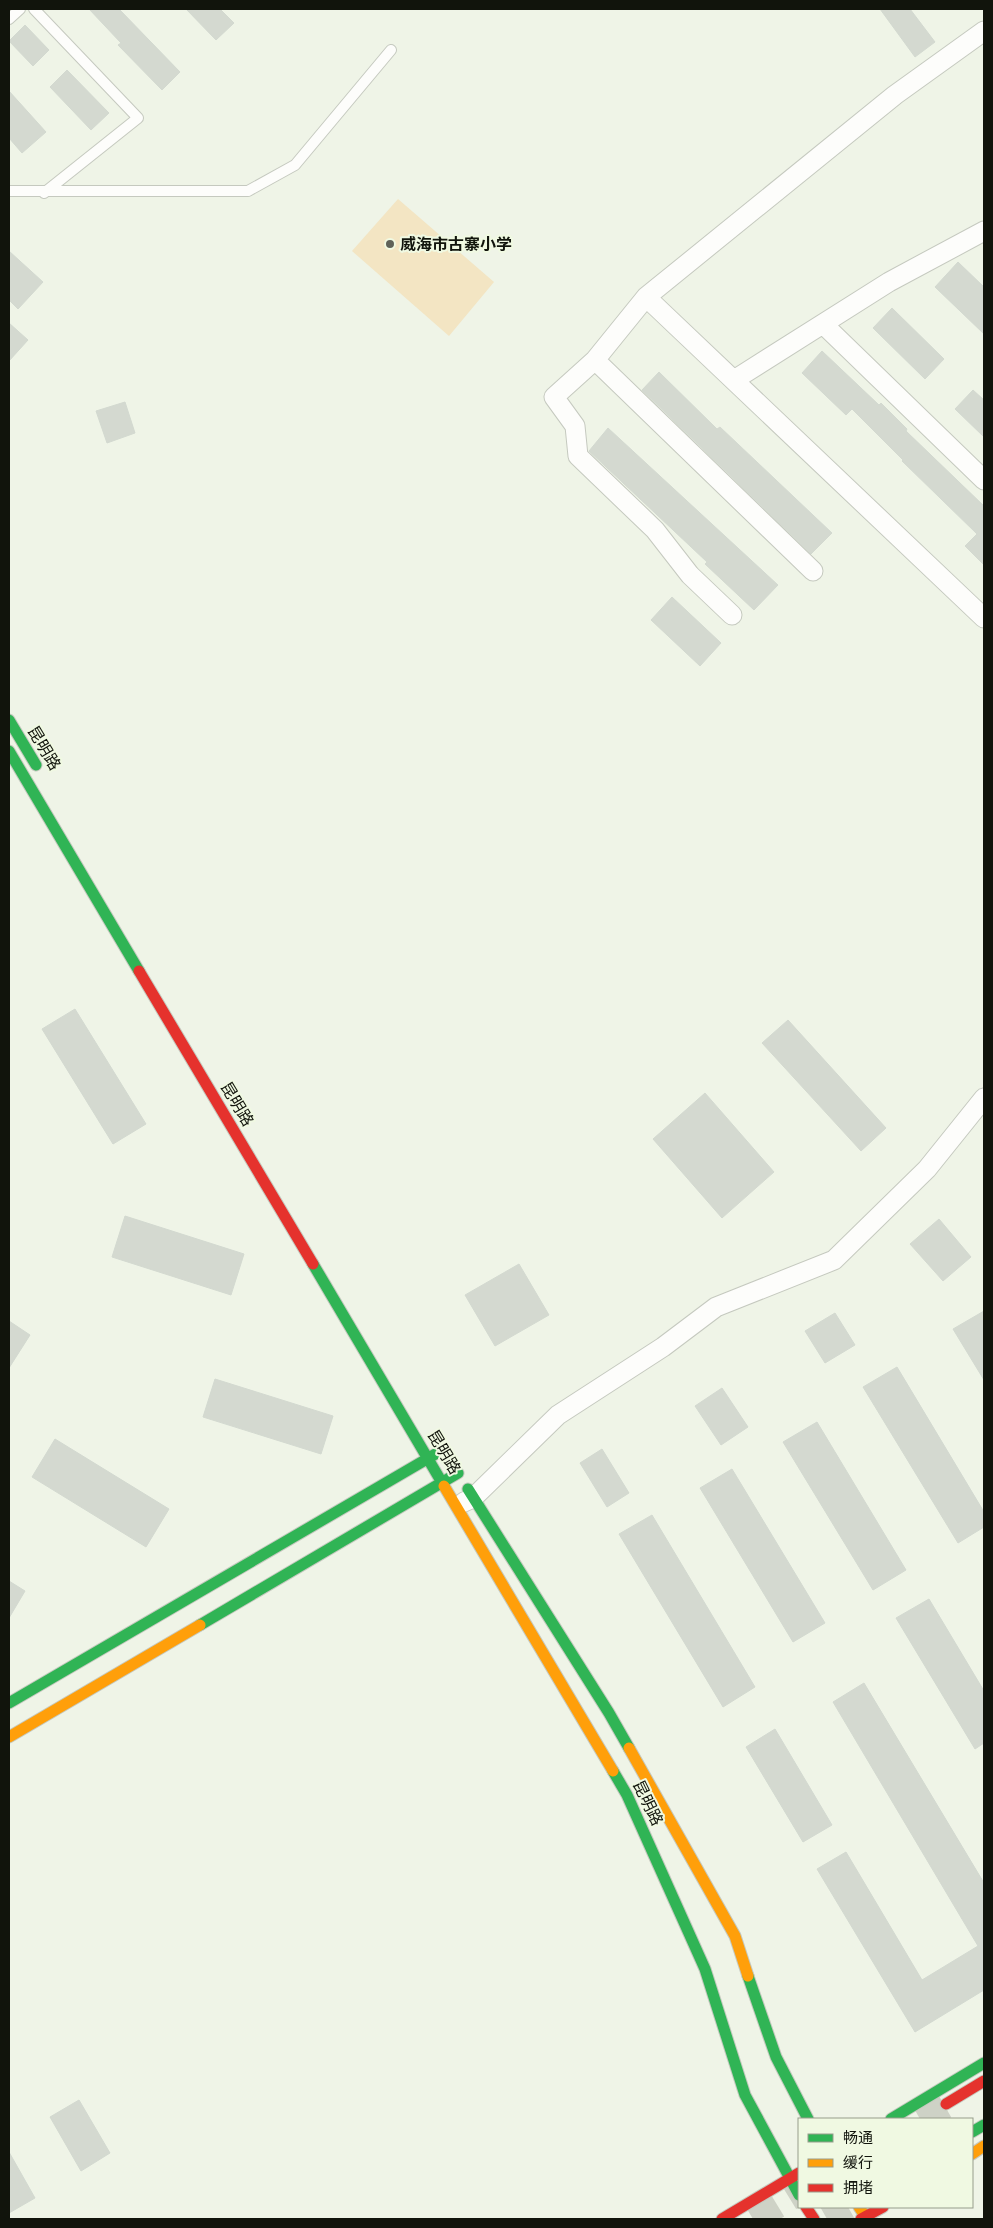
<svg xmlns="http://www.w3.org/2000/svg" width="993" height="2228" font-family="Karla,'Noto Sans SC',sans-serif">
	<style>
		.green { fill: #f3e5c3 }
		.building { fill: #d4d9d0; stroke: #d3d9d0 }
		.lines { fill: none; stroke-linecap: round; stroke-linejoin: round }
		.primary-tunnel { stroke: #ced2c6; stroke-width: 28; stroke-dasharray: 28 14; stroke-linecap: butt }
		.lane-casing { stroke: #c5c9bf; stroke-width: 12 }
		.street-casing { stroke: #c5c9bf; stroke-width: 21 }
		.fast-casing { stroke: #c5c9bf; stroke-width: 13 }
		.slow-casing { stroke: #c5c9bf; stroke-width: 13 }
		.jam-casing { stroke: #c5c9bf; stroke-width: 13 }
		.lane { stroke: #fdfdfb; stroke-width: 10 }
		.street { stroke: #fdfdfb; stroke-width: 19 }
		.fast { stroke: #30b455; stroke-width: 11 }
		.slow { stroke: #ff9f0a; stroke-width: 11 }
		.jam { stroke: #e5322d; stroke-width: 11 }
		.poi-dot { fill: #5f6259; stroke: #f0f9e2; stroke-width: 2 }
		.labels { text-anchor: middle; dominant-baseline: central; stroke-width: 4; stroke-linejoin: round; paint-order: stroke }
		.poi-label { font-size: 16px; font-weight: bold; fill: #11140c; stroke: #f0f9e2; text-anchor: start }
		.street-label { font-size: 16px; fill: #11140c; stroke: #f0f9e2 }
	</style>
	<rect width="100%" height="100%" fill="#eff4e7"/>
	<!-- green -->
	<path class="green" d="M398,199L494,282L449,336L352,251Z"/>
	<!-- building -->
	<path class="building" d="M89,9H119L180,72L162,90L118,45L121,43Z
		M186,9H220L234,23L216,40Z
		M880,9H910L935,42L915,57Z
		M25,25L49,50L33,66L9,41Z
		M67,70L109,113L91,130L50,87Z
		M9,91L46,132L22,153L9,138Z
		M9,251L43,282L18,309L9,300Z
		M958,262L984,287V334L935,287Z
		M892,308L944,359L925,379L873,328Z
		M9,323L28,340L9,361Z
		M822,351L879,405L881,403L907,429L906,431L984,506V565L965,546L977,534L902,461L903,460L852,409L846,415L802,373Z
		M659,372L717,429L720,427L832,533L811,554L642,390Z
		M973,390L984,400V437L955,409Z
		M125,402L135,433L107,443L96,411Z
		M608,428L778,585L754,610L705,564L707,562L589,451Z
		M672,597L721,643L700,666L651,620Z
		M75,1009L146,1124L113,1144L42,1029Z
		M788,1020L886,1128L861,1151L762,1043Z
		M705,1093L774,1172L722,1218L653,1139Z
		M125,1216L244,1254L231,1295L112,1257Z
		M939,1219L971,1257L943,1281L910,1244Z
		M519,1264L549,1315L495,1346L465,1295Z
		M984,1311V1380L953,1329Z
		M835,1313L855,1345L825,1363L805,1331Z
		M9,1321L30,1335L9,1368Z
		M897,1367L984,1512V1527L958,1543L863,1387Z
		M215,1379L333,1416L321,1454L203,1417Z
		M722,1388L748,1427L721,1445L695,1406Z
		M817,1422L906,1570L873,1590L783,1442Z
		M55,1439L169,1509L146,1547L32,1477Z
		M602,1449L629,1493L607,1507L580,1463Z
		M732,1469L825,1623L793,1642L700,1488Z
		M652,1515L755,1687L723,1707L619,1534Z
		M9,1581L25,1591L9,1618Z
		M929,1599L984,1691V1743L975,1749L896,1618Z
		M864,1683L984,1883V1990L915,2032L817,1869L846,1852L922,1980L978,1946L833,1702Z
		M775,1729L832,1825L803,1842L746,1747Z
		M79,2100L110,2153L81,2171L50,2117Z
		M9,2152L35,2198L9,2213Z"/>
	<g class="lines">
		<!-- primary-tunnel -->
		<path class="primary-tunnel" d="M920,2119L946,2104
			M753,2219L799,2191
			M827,2219L848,2207"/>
		<defs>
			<path id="lane" d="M34,9L138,118L44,193
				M9,19L20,9
				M9,191H248L295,165L391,50"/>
			<path id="street" d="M646,297L984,618
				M823,324L984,480
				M595,360L813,571
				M734,380L889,282L984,231
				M732,615L690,575L655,530L578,456L575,426L554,397L595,360L646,297L895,95L984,31
				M464,1502L473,1498L558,1415L663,1347L716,1307L834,1260L927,1169L984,1098"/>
			<path id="fast" d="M9,720L36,765
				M9,751L139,971
				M313,1264L444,1486
				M468,1489L609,1713L629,1748
				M200,1625L458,1473
				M9,1703L444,1449
				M613,1771L627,1795L705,1969L745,2095L799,2195
				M748,1976L776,2057L808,2119
				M891,2119L984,2063
				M972,2132L984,2125"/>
			<path id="slow" d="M444,1486L613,1771
				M9,1737L200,1625
				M629,1748L735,1936L748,1976
				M972,2154L984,2146
				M859,2207L867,2219"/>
			<path id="jam" d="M139,971L313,1264
				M946,2104L984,2081
				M806,2207L814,2219
				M722,2219L799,2173
				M861,2219L883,2207"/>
		</defs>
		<!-- lane casing -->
		<use href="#lane" class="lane-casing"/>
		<!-- street casing -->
		<use href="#street" class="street-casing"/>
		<!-- fast casing -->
		<use href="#fast" class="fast-casing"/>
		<!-- slow casing -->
		<use href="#slow" class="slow-casing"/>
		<!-- jam casing -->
		<use href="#jam" class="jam-casing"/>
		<!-- lane -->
		<use href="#lane" class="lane"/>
		<!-- street -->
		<use href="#street" class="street"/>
		<!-- fast -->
		<use href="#fast" class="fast"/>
		<!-- slow -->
		<use href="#slow" class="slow"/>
		<!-- jam -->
		<use href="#jam" class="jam"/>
	</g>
	<!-- markers -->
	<circle class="poi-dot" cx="390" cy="244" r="5"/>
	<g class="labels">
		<!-- poi labels -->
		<g class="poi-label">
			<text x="400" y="244">威海市古寨小学</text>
		</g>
		<!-- street labels -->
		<g class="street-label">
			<text transform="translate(44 748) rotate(59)">昆明路</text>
			<text transform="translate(237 1104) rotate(59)">昆明路</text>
			<text transform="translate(444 1452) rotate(59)">昆明路</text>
			<text transform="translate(648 1803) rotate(64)">昆明路</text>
		</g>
	</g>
	<!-- border -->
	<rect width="993" height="2228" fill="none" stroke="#11140c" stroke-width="20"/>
	<!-- legend -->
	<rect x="798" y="2118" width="175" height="90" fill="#f0f9e2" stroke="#979d8c"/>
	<rect x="808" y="2134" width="25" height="8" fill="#30b455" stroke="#979d8c"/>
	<text x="843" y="2143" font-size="15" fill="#11140c">畅通</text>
	<rect x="808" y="2159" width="25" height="8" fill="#ff9f0a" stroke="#979d8c"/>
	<text x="843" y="2168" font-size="15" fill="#11140c">缓行</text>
	<rect x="808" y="2184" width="25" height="8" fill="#e5322d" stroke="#979d8c"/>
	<text x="843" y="2193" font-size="15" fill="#11140c">拥堵</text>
</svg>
